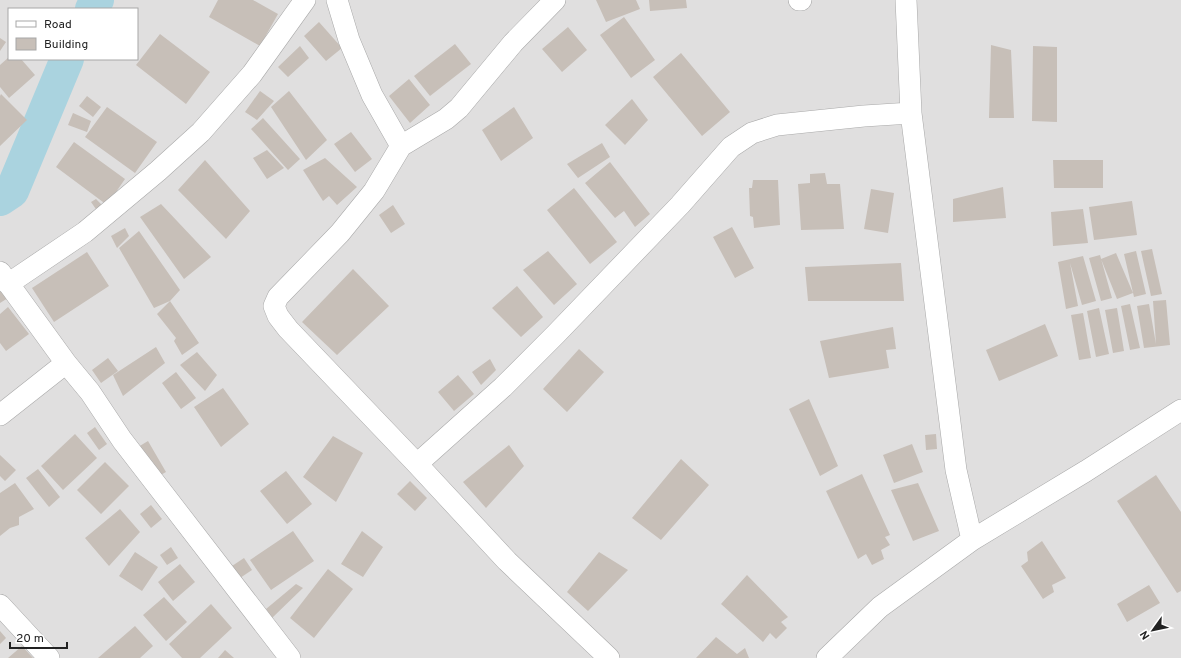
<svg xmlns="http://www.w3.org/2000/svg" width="1181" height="658" font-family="Overpass,sans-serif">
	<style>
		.residential { fill: #e0dfdf; fill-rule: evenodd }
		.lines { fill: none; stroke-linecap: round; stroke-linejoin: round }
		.river { stroke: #aad3df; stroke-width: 34 }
		.building { fill: #c7bfb8 }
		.minor-casing { stroke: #a9a9a9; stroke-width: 22 }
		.minor { stroke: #fff; stroke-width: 21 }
	</style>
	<rect width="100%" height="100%" fill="#f2efe9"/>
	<!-- residential -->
	<path class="residential" d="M0,0H1181V658H0ZM9,9H137V59H9Z"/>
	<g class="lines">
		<!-- river -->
		<path class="river" d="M92,9L97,0
			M0,199L12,191L67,59"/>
	</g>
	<!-- building -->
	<path class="building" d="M218,0H253L278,14L260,46L209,17Z
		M596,0H636L640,9L606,22Z
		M649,0H686L687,8L650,11Z
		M624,17L655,60L631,78L600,35Z
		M319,22L342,48L326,61L304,36Z
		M568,27L587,50L562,72L542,49Z
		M160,34L210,72L186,104L136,65Z
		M0,38L6,42L0,51Z
		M455,44L471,64L430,96L414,76Z
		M991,45L1011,50L1014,118H989Z
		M300,46L309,58L288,77L278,67Z
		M1033,46L1057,47V122L1032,121Z
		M681,53L730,112L702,136L653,77Z
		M9,57V59H21L35,75L9,98L0,87V65Z
		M409,79L430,105L410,123L389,96Z
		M260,91L274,101L257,120L245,112Z
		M289,91L327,140L306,160L271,107Z
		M1,94L27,120L0,146V96Z
		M87,96L101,107L93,117L79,106Z
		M632,99L648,120L625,145L605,125Z
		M107,107L157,142L135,173L85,137Z
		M514,107L533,138L501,161L482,130Z
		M73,113L91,121L87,132L68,125Z
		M263,118L300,159L288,170L251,129Z
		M351,132L372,159L355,172L334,144Z
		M74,142L125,179L107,205L56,167Z
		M602,143L610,157L578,178L567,164Z
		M267,150L284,168L267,179L253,158Z
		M325,158L357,187L337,205L329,196L323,201L303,170Z
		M205,160L250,211L226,239L178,190Z
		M1053,160H1103V188H1054Z
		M610,162L650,214L635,227L624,211L615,218L585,183Z
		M825,173L827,184H840L844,229L801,230L798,184L810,183V174Z
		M753,180H778L780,225L754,228L753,217L750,216L749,188H752Z
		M1003,187L1006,218L953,222V199Z
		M574,188L617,242L590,264L547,210Z
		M871,189L894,193L888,233L864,229Z
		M96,199L107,210L100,215L91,202Z
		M1132,201L1137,235L1094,240L1089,207Z
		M161,204L211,257L184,279L140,217Z
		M393,205L405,224L391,233L379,215Z
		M1083,209L1088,243L1053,246L1051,212Z
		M732,227L754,268L735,278L713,237Z
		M125,228L129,236L117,248L111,236Z
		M139,231L180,290L170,301L154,308L119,248Z
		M1152,249L1162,294L1151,296L1141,251Z
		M548,251L577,284L554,305L523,270Z
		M1136,251L1146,294L1134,297L1124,254Z
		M87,252L109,286L54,322L32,288Z
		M1116,253L1133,293L1117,299L1101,259Z
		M1100,255L1112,298L1101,301L1089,258Z
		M1083,256L1096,301L1082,305L1070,263L1078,306L1066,309L1058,262Z
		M901,263L904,301H808L805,267Z
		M353,269L389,306L337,355L302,322Z
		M517,286L543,317L521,337L492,308Z
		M0,287L8,298L0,303Z
		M1166,300L1170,345L1144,348L1137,306L1149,304L1156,344L1153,301Z
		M170,301L199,343L182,355L174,341L176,338L157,314Z
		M1130,304L1140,348L1130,350L1121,306Z
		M8,307L29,334L6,351L0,343V314Z
		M1099,308L1109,354L1096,357L1087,311Z
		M1117,308L1124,351L1113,353L1105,310Z
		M1083,313L1091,358L1079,360L1071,315Z
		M1045,324L1058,356L999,381L986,350Z
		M893,327L896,349L886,350L889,368L829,378L820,341Z
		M156,347L165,363L123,396L113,375Z
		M579,349L604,372L567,412L543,389Z
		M197,352L217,375L205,391L180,365Z
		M108,358L118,371L101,383L92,370Z
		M490,359L496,370L481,385L472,372Z
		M176,372L196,398L181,409L162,383Z
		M458,375L474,394L454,411L438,392Z
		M223,388L249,424L221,447L194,407Z
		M809,399L838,466L820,476L789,409Z
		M95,427L107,444L99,450L87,433Z
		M75,434L97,458L63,490L41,466Z
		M936,434L937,449L926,450L925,435Z
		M333,436L363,453L336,502L303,477Z
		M148,441L166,472L157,477L138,447Z
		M912,444L923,472L894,483L883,455Z
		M509,445L524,466L486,508L463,482Z
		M0,455L16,470L5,481L0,476Z
		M681,459L709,485L661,540L632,518Z
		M105,462L129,486L101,514L77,490Z
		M38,469L60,497L49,507L26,478Z
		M286,471L312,504L287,524L260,491Z
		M862,474L890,535L885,537L890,545L881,550L884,559L872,565L866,554L858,559L826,491Z
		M1156,475L1181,512V591L1177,593L1117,501Z
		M410,481L427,498L415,511L397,494Z
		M15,483L34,509L19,517V525L10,528L0,536V493Z
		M918,483L939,531L913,541L891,490Z
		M151,505L162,519L151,528L140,514Z
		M120,509L140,532L109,566L85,538Z
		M293,531L314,561L271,590L250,560Z
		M362,531L383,547L363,577L341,564Z
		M1042,541L1066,578L1052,585L1054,592L1043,599L1021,566L1028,561L1027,552Z
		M171,547L178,558L167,565L160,555Z
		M135,552L158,567L142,591L119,576Z
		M599,552L628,570L588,611L567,592Z
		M244,558L252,570L240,578L232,566Z
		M180,564L195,582L173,601L158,582Z
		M328,569L353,589L314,638L290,618Z
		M747,575L788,617L781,622L787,628L776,639L770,633L763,642L721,604Z
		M296,584L303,588L272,618L266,609Z
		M1149,585L1160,603L1127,622L1117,604Z
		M164,597L187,622L166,641L143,615Z
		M211,604L232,628L200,658H182L169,644Z
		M135,626L153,646L140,658H98Z
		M0,631L6,638L0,644Z
		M716,637L737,654L745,648L749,658H696Z
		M22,646L33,658H8Z
		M225,650L234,658H218Z"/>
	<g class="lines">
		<defs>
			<path id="minor" d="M337,0L349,40L372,95L401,146
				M555,0L513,43L459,108L446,119L401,146L374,191L340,233L278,297L274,306L278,316L288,329L417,464L507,561L609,658
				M799,0H801
				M906,0L911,113L956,470L972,540
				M0,272L66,363L90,392L122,440L290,658
				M8,284L85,232L158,171L201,132L252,74L305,0
				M0,415L66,363
				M417,464L503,387L556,334L680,205L731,147L752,133L777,125L864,116L911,113
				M0,605L49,658
				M827,658L880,607L972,540L1086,471L1181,410"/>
		</defs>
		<!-- minor casing -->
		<use href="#minor" class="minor-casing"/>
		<!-- minor -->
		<use href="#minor" class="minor"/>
	</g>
	<!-- legend -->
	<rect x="8" y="8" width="130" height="52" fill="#ffffff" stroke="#a7a7a7"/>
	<rect x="16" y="21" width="20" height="6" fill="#ffffff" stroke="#a7a7a7"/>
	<text x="44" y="28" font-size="12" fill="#222222">Road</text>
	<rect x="16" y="38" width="20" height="12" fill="#c7bfb8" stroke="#a7a7a7"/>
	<text x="44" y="48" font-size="12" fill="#222222">Building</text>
	<!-- north arrow -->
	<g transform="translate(1153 630) rotate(237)" stroke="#ffffff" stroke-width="3" paint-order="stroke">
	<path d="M0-3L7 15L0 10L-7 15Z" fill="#222222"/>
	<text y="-6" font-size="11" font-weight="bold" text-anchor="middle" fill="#222222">N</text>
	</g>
	<!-- scale -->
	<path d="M10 642v6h57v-6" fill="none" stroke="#222222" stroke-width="2"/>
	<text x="16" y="642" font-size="12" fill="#222222" stroke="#ffffff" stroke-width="3" paint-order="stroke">20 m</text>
</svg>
